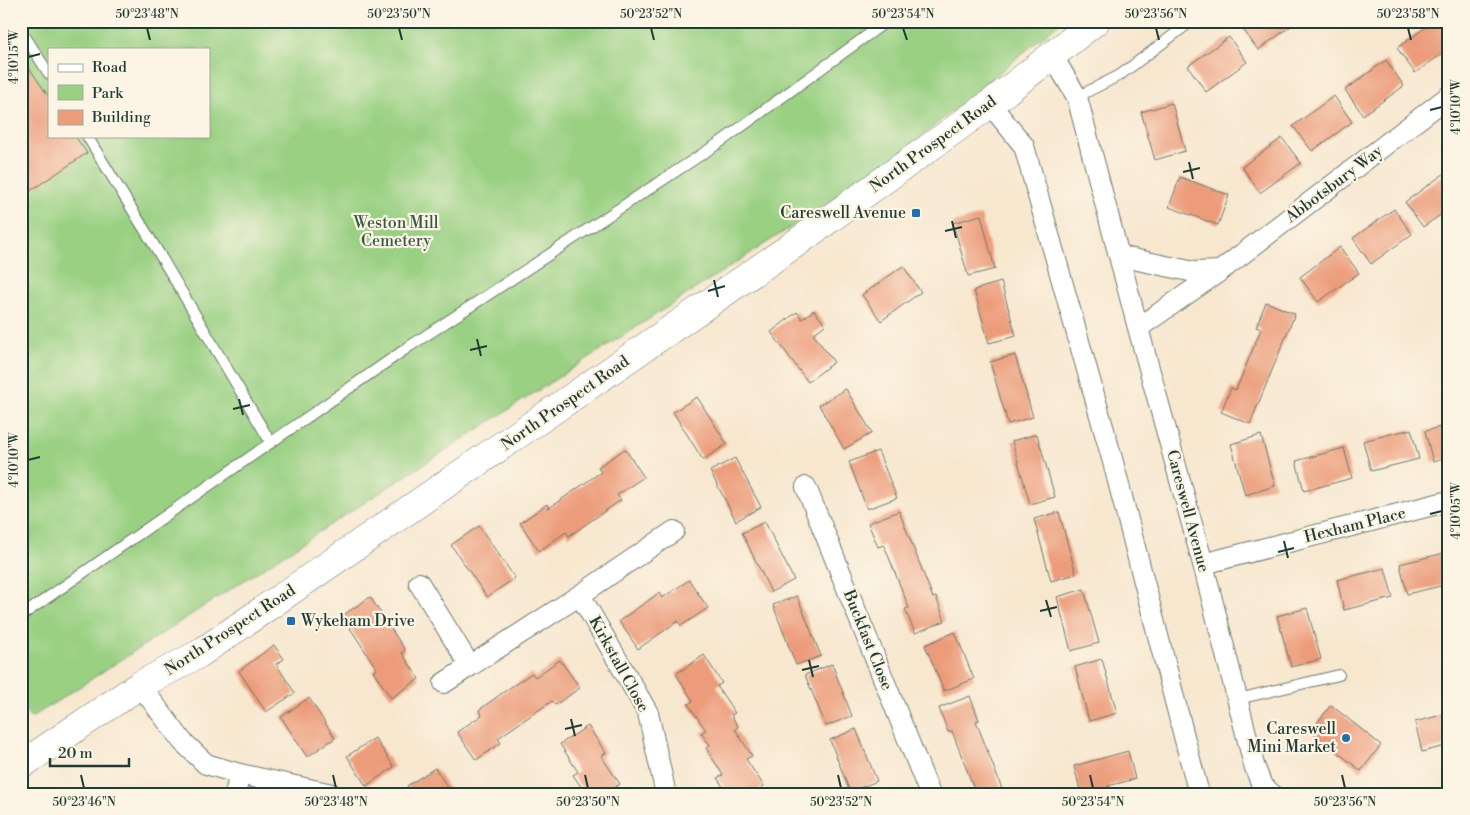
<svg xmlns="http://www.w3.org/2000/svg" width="1470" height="815" font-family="'Libre Bodoni',serif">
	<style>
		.green { fill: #99d082; stroke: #5c865b; fill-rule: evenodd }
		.building { fill: #ec9c7a }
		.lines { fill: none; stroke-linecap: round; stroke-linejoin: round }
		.lane-casing { stroke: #6b786a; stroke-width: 12 }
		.street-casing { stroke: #6b786a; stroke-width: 22 }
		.secondary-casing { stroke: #6b786a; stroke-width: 29 }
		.lane { stroke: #fff; stroke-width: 10 }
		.street { stroke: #fff; stroke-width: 20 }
		.secondary { stroke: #fff; stroke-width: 28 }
		.ticks { fill: none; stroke: #1f3d34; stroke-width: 2 }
		.poi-dot { fill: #1f6fb2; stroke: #fcf5e5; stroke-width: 2 }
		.labels { text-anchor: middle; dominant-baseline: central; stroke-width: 4.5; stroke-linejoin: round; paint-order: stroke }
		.street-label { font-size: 16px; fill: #1f3d34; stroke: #fcf5e5 }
		.poi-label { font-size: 16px; fill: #1f3d34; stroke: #fcf5e5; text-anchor: end }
		.park-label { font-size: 16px; fill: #375a44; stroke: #fcf5e5 }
		.neatline { fill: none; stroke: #1f3d34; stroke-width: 2 }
		.ticks-label { font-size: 12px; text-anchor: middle; fill: #1f3d34 }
	</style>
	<rect width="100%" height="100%" fill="#fcf5e5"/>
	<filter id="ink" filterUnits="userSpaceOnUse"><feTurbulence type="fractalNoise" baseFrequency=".02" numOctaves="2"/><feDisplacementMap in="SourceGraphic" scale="10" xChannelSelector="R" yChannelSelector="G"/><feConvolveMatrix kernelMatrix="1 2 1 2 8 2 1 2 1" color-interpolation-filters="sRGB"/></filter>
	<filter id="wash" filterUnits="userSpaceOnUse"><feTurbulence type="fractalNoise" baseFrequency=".0096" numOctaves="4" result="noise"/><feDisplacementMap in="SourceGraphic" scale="20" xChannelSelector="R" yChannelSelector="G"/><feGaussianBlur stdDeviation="1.12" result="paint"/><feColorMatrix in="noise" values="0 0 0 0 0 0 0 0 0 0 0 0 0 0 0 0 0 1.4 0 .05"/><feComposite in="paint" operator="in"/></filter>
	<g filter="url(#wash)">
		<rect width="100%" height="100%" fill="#f7e7cf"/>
		<!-- green -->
		<path class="green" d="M21,21H1062L884,167L31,718L21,703ZM49,49H209V136H49Z"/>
		<g id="blocks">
			<!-- building -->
			<path class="building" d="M1245,21H1298L1258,50L1240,25Z
				M1434,21H1439L1449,35V49L1415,73L1397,48Z
				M1229,37L1247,62L1206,92L1188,66Z
				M21,56L49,97V136H75L87,153L21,197Z
				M1386,60L1404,86L1363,115L1345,90Z
				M1334,96L1352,122L1312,151L1293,126Z
				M1172,103L1185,151L1155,160L1141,112Z
				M1282,138L1301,163L1260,193L1242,167Z
				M1445,173L1449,178V209L1423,227L1405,202Z
				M1180,177L1229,195L1218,225L1169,207Z
				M1394,209L1412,234L1371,264L1353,238Z
				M981,215L995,269L968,276L953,223Z
				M1340,247L1359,273L1318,302L1300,277Z
				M903,266L921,292L881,321L862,295Z
				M1001,282L1016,336L989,343L974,290Z
				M1266,302L1295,314L1250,424L1221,412L1231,388L1236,390L1261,329L1256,327Z
				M814,310L825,325L813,334L834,362L808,382L771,332L797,312L802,319Z
				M1015,355L1033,417L1008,424L990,362Z
				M846,389L872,433L844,449L819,405Z
				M697,397L727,444L703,460L673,412Z
				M1449,425V457L1433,462L1425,431Z
				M1411,429L1419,459L1371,471L1363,441Z
				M1037,434L1055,497L1030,504L1012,441Z
				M1261,435L1275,486L1245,495L1231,444Z
				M1344,448L1352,478L1304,491L1296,461Z
				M625,449L644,477L617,495L621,500L569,536L566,532L539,551L520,523L547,504L549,508L601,472L598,467Z
				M878,451L897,498L867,509L849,462Z
				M735,458L761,507L736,521L710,471Z
				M899,511L933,598L936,597L945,621L915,633L905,609L909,608L884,545L878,547L868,523Z
				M1059,512L1076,574L1051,581L1034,519Z
				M765,522L794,580L771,592L742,533Z
				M479,526L515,578L487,597L451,545Z
				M1448,552L1449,584L1407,594L1400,564Z
				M1385,568L1393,598L1344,610L1337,580Z
				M689,580L708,608L681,626L678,621L638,649L619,621L659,593L662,598Z
				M1084,589L1099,643L1071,651L1057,597Z
				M797,596L821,656L796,665L773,605Z
				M370,597L405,650L402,653L419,679L391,698L373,671L377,669L342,616Z
				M1307,608L1321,659L1291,667L1277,616Z
				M955,632L974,679L944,691L925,645Z
				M274,645L284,659L276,664L295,693L266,712L239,671Z
				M704,655L722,683L717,686L735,713L731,715L738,727L735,729L752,756L746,759L764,786L753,794H728L717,778L723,775L706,748L710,745L701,733L706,730L688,704L693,701L676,674Z
				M1102,659L1117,713L1089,721L1075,667Z
				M560,660L580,688L555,705L552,701L498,738L501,743L476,760L457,732L482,715L479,710L505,691L532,673L535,677Z
				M832,664L852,716L826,726L805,675Z
				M970,696L979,720L976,721L1004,794H976L952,731L948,732L939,708Z
				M309,698L335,738L307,757L281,717Z
				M1331,705L1381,745L1361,771L1311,731Z
				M1449,713V745L1422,752L1415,722Z
				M588,726L606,753L601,756L620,784L604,794H586L573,775L578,772L560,744Z
				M856,729L877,781L850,792L830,740Z
				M375,738L394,767L366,786L347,756Z
				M1128,751L1135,779L1108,786L1111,794H1081L1074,766Z
				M435,768L452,794H411L407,786Z"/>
		</g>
	</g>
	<g filter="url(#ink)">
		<use href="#blocks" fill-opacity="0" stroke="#6b786a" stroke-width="1"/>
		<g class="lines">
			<defs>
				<path id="lane" d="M21,30L49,74
					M1077,97L1120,75L1192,21
					M87,136L157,250L271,443
					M21,616L410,346L719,143L887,21
					M1238,699L1339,675"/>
				<path id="street" d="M1052,55L1077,97L1138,328L1203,564L1254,765L1262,786L1272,794
					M990,104L1024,146L1113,462L1199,794
					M1119,256L1194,272L1220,271
					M1138,328L1220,271L1449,96
					M806,487L930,794
					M1203,564L1449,501
					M419,583L470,666L580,595L674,531
					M580,595L648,713L665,790L667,794
					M444,683L470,666
					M140,685L182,741L206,764L240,774L332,794
					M235,794L240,774"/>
				<path id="secondary" d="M21,765L140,685L199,654L789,248L990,104L1096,21"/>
			</defs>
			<!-- lane casing -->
			<use href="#lane" class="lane-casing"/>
			<!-- street casing -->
			<use href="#street" class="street-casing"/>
			<!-- secondary casing -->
			<use href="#secondary" class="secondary-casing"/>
			<!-- lane -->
			<use href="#lane" class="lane"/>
			<!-- street -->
			<use href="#street" class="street"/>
			<!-- secondary -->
			<use href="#secondary" class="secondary"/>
		</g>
	</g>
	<!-- ticks -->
	<path class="ticks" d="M147,28L150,40M399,28L402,40M651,28L654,40M903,28L907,40M1156,28L1159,40M1408,28L1411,40M28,57L40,54M1430,110L1442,107M1189,162L1193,179M1183,172L1200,168M952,221L956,238M945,231L962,227M714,280L718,297M708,291L725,286M477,339L481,356M470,350L487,346M239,399L243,415M233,409L250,405M28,460L40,457M1430,514L1442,511M1284,541L1288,558M1278,552L1294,548M1046,600L1051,617M1040,611L1057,607M809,660L813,677M802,670L819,666M571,719L575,736M565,729L582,725M81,775L84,788M333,775L336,788M585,775L588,788M838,775L841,788M1090,775L1093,788M1342,775L1345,788"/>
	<!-- markers -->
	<g class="poi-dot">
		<rect x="911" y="208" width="10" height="10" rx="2.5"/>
		<rect x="286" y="616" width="10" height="10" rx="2.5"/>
		<circle cx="1346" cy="738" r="5"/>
	</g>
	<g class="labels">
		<!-- street labels -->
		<g class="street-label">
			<text transform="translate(933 144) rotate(-36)">North Prospect Road</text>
			<text transform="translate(1334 184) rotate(-37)">Abbotsbury Way</text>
			<text transform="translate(565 403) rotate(-35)">North Prospect Road</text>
			<text transform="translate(1188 511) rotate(75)">Careswell Avenue</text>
			<text transform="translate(1355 525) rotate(-14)">Hexham Place</text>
			<text transform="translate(230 630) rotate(-33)">North Prospect Road</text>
			<text transform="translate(868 640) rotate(68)">Buckfast Close</text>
			<text transform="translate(619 664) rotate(61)">Kirkstall Close</text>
		</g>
		<!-- poi labels -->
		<g class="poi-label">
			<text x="906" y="213">Careswell Avenue</text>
			<text x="301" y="621" text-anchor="start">Wykeham Drive</text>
			<text x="1336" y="729">Careswell<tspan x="1336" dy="18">Mini Market</tspan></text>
		</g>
		<!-- park labels -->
		<g class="park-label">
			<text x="396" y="223">Weston Mill<tspan x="396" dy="18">Cemetery</tspan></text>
		</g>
	</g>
	<!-- margin -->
	<rect width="1470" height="815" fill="none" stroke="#fcf5e5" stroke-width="55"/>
	<!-- legend -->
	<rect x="48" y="48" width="162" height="90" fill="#fcf5e5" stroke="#a4ab9e"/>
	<rect x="58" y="64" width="25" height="8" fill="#ffffff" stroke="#a4ab9e"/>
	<text x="92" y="72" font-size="15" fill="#1f3d34">Road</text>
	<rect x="58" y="85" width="25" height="15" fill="#99d082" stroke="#a4ab9e"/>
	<text x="92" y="98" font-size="15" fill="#1f3d34">Park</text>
	<rect x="58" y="110" width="25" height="15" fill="#ec9c7a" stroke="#a4ab9e"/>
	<text x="92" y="122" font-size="15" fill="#1f3d34">Building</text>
	<!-- scale -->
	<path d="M50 758v8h79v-8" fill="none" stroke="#1f3d34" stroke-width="2.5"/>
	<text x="58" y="758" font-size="15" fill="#1f3d34" stroke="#fcf5e5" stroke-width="4" paint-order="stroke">20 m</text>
	<rect x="28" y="28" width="1414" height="760" class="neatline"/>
	<g class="ticks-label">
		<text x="147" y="18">50°23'48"N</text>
		<text x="399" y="18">50°23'50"N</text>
		<text x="651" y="18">50°23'52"N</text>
		<text x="903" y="18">50°23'54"N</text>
		<text x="1156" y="18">50°23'56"N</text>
		<text x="1408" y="18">50°23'58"N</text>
		<text transform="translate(14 57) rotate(-90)" y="4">4°10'15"W</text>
		<text transform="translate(1456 107) rotate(-90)" y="4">4°10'10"W</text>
		<text transform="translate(14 460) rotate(-90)" y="4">4°10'10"W</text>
		<text transform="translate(1456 511) rotate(-90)" y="4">4°10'05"W</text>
		<text x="84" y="806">50°23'46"N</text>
		<text x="336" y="806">50°23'48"N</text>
		<text x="588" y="806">50°23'50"N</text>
		<text x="841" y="806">50°23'52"N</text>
		<text x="1093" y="806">50°23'54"N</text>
		<text x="1345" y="806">50°23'56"N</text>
	</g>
</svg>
